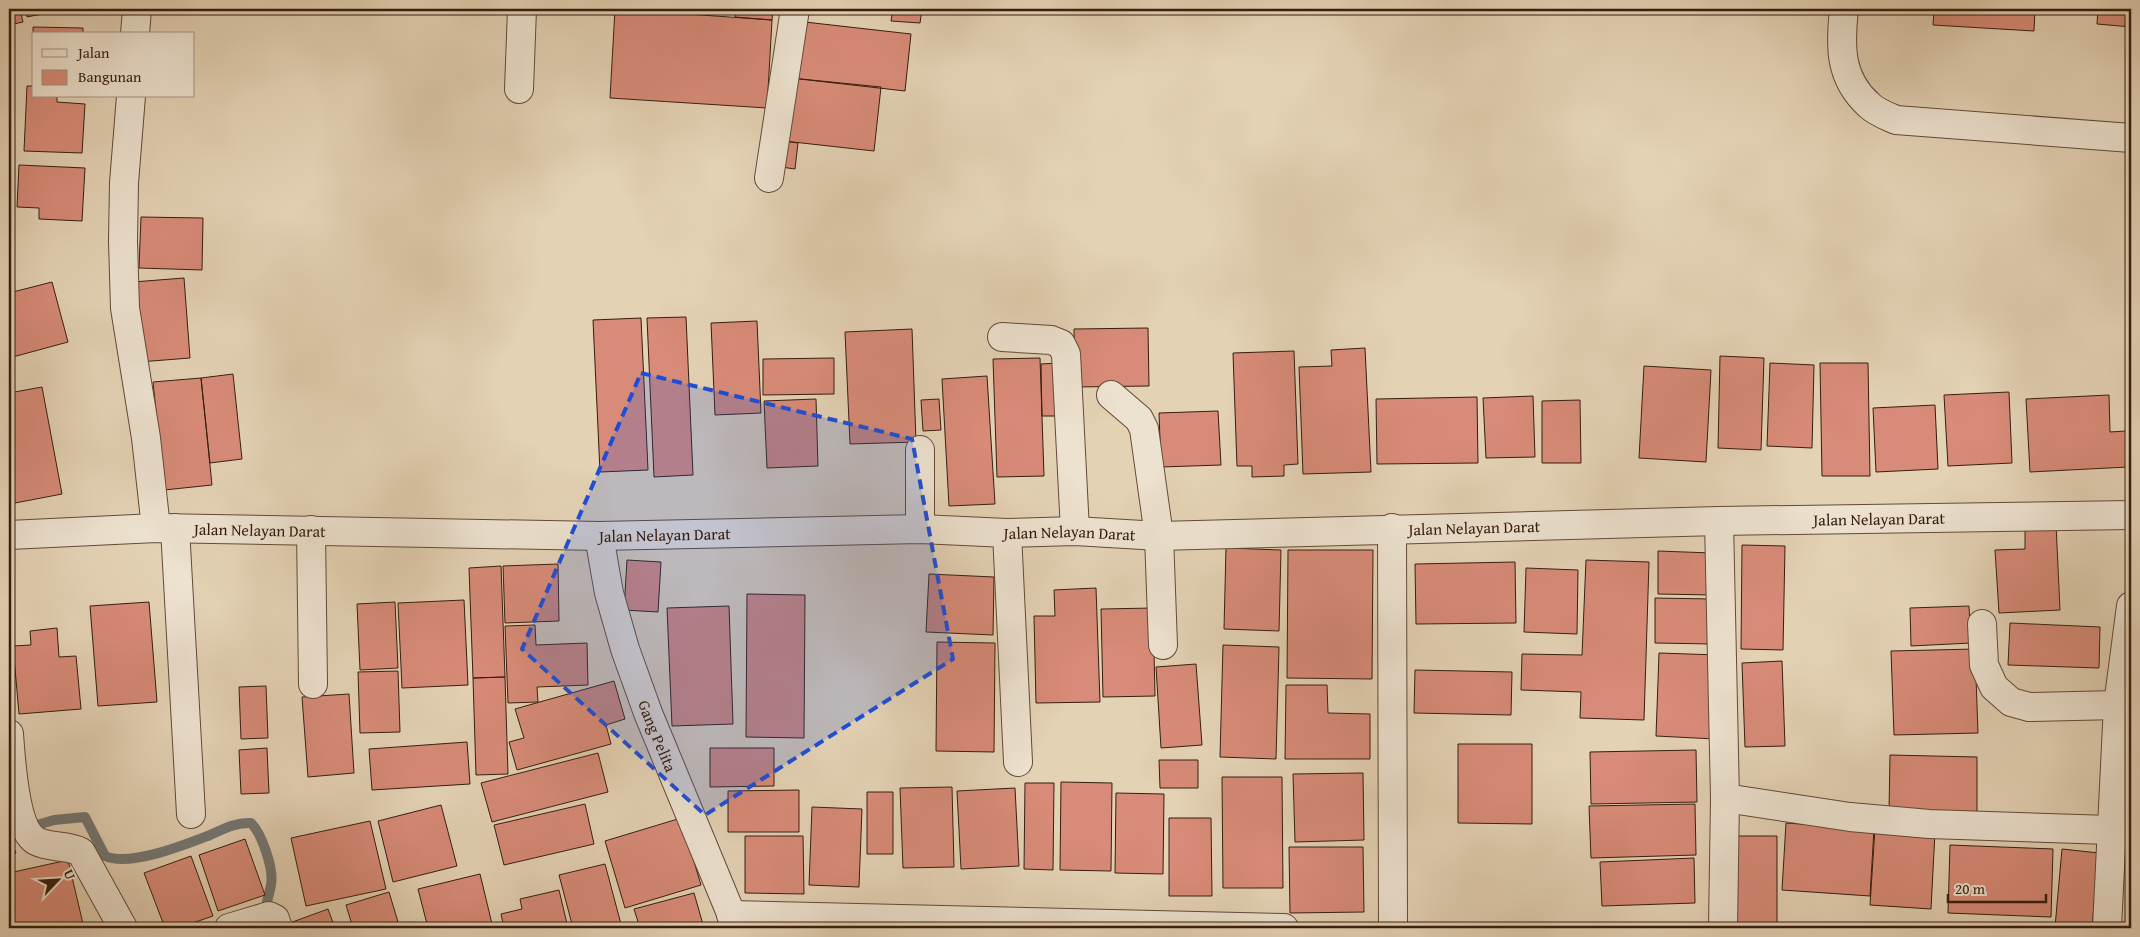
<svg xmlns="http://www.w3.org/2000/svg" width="2140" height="937" font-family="'Gentium Book Plus',serif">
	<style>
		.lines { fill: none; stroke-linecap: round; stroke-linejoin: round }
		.stream { stroke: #747875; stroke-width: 10 }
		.building { fill: #d88b78; stroke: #361d0e }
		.minor-casing { stroke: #624a38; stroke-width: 30 }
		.minor { stroke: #ede2cf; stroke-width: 28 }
		.marked { fill: #1d4ed8; fill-opacity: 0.2; stroke: #1d4ed8; stroke-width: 4; stroke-dasharray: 10 6; stroke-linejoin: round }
		.labels { text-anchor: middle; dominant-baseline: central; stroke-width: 4; stroke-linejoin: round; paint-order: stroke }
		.street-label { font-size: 16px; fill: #361d0e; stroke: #ede2cf }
	</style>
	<rect width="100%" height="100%" fill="#e4d2b5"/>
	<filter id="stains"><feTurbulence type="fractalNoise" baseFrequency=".004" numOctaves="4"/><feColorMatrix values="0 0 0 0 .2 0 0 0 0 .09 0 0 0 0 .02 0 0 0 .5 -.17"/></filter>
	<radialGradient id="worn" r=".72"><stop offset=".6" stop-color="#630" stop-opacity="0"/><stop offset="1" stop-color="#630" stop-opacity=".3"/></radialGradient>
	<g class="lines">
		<!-- stream -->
		<path class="stream" d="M27,828L54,820L85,817L105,856C130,867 184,845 210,835C223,829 236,822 251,823C262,834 274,869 271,885C269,895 265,906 265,916"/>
	</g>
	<!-- building -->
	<path class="building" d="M9,9H20L23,22L9,25Z
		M26,9H68L27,17Z
		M615,9L772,20L767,108L610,98Z
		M736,9H773L772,20L735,17Z
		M893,9H922L920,23L891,21Z
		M1934,9H2035L2034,31L1933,25Z
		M2098,9H2131V27L2097,24Z
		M796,21L911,34L905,91L791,78Z
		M33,27L83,28V34H34V83Z
		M791,78L881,87L874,151L784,141Z
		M27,86H34V96H57V102L85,104L82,153L24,151Z
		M784,141L798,143L795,169L781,167Z
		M19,165L85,168L82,221L39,219V208L17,207Z
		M141,217L203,218L202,270L139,268Z
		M184,278L190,358L139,362L133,282Z
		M52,282L68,342L9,358V293Z
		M686,317L693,475L654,477L647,318Z
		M641,318L648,470L600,472L593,320Z
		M757,321L761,413L715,415L711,323Z
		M1148,328L1149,386L1075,387L1074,329Z
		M912,329L916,442L850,444L845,332Z
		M1365,348L1371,472L1303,474L1299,367L1332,366L1331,350Z
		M1294,351L1298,464L1284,465V476L1252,477V466H1237L1233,353Z
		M1720,356L1764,358L1761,450L1718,448Z
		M834,358V394L763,395V359Z
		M1040,358L1044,476L997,477L993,359Z
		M1058,363L1060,416H1042L1041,364Z
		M1770,363L1814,365L1812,448L1767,446Z
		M1820,363H1868L1870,476H1822Z
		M1644,366L1711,370L1706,462L1639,458Z
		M233,374L242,459L210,463L201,378Z
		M987,376L995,504L949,506L942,379Z
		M201,378L212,485L164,490L153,382Z
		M42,387L62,494L15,503L9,472V393Z
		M2009,392L2012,463L1948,466L1944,395Z
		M2109,395L2110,432L2126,431L2128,467L2030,472L2026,399Z
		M1533,396L1535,457L1486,458L1483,398Z
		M1477,397L1478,463L1377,464L1376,399Z
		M816,399L818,466L767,468L764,401Z
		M939,399L941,430L923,431L921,400Z
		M1580,400L1581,463H1542V401Z
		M1935,405L1938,469L1876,472L1873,408Z
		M1218,411L1221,465L1161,467L1159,413Z
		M2056,524L2060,610L1999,613L1995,550L2025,549V526Z
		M1742,545L1785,546L1783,650L1741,649Z
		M1226,548L1281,550L1279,631L1224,629Z
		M1288,550H1373L1372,679L1287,678Z
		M1658,551L1712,553V595L1658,594Z
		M627,560L661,562L658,612L624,610Z
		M1586,560L1649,562L1644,720L1580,718L1581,692L1521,690L1522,654L1582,655Z
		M1515,562L1516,623L1416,624L1415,564Z
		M558,564L559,621L505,623L503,566Z
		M501,566L505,677L473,678L469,568Z
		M1526,568L1578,570L1577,634L1524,632Z
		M929,574L994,577L993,635L926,632Z
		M1096,588L1100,702L1036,703L1034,616H1055L1054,590Z
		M747,594L805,595L804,738L746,737Z
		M1655,598L1713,599L1712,644L1655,643Z
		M464,600L468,685L402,688L398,603Z
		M149,602L157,702L98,706L90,606Z
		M395,602L398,668L360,670L357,604Z
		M729,606L733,724L672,726L667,608Z
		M1969,606L1971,643L1911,646L1910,608Z
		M1153,608L1155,696L1103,697L1101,609Z
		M2010,623L2100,627L2099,668L2008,665Z
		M535,625L536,645L587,643L588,685L537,687L538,702L508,703L505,626Z
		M57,628L59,657L76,656L81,709L19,714L13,646L31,645L30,631Z
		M937,642L995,643L994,752L936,751Z
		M1223,645L1279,647L1276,759L1220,757Z
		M1975,649L1978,733L1894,735L1891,651Z
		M1659,653L1718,655L1715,739L1656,736Z
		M1782,661L1785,746L1745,747L1742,663Z
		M1196,664L1202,745L1161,748L1156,667Z
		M1415,670L1512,672L1511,715L1414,713Z
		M398,671L400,732L360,733L358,672Z
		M505,677L508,774L476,775L473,678Z
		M614,681L625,719L606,725L611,744L517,770L509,742L524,738L515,709Z
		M1286,685H1327L1328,713L1370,714V759H1285Z
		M266,686L268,738L241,739L239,687Z
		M349,694L354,773L308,777L302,697Z
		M467,742L470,784L372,790L369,749Z
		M1458,744H1532V824L1458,823Z
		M267,748L269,793L241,794L239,750Z
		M710,748H774V786L710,787Z
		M1696,750L1697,802L1591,804L1590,752Z
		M598,753L608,792L492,822L481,783Z
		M1890,755L1977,757V813L1889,811Z
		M1159,760H1198V788H1160Z
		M1363,773L1364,840L1295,842L1293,774Z
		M2123,774L2131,775V864L2118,863Z
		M1222,777H1282L1283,888H1223Z
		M1061,782L1112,783L1111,871L1060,870Z
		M1025,783H1054L1053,870L1024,869Z
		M952,787L954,867L903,868L900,788Z
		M1015,788L1019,866L961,869L957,791Z
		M799,790V832H728V791Z
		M867,792H893V854H867Z
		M1116,793L1164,794L1163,874L1115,873Z
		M585,804L594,844L504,865L494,825Z
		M1695,804L1696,855L1591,858L1589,806Z
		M441,805L457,866L393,882L378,821Z
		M812,807L862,809L859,887L809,885Z
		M681,818L701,885L625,908L605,841Z
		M1169,818H1211L1212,896H1169Z
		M370,821L386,889L306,906L291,838Z
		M1786,823L1874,829L1870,896L1782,890Z
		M1875,828L1935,832L1931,909L1870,905Z
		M745,836H803L804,894L745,893Z
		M1730,836H1777V928H1729Z
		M9,838L16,853L9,856Z
		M245,839L265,895L218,911L199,855Z
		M1950,845L2053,849L2051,917L1948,913Z
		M1289,847H1363L1364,912L1290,913Z
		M2062,849L2099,853L2092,928L2055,927Z
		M191,856L213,916L178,928H165L144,873Z
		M1694,858L1695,903L1602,906L1600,862Z
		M68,860L84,928H9V873Z
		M605,864L622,928H573L559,875Z
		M480,874L493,928H428L418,889Z
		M559,890L568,928H504L501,914L522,909L520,899Z
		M389,892L398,922L377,928H353L346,905Z
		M694,893L704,928H640L634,909Z
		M328,909L335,928H288L287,924Z
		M415,922L417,928H396Z"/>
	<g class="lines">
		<defs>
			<g id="minor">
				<path d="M1844,9C1840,46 1839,78 1869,105C1876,112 1887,116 1896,120L2131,138"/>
				<path d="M135,34L137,9"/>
				<path d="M519,89L522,9"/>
				<path d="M131,96L124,183L123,241L125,308L146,438L156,528"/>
				<path d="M769,178L795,9"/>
				<path d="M1002,337L1051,340L1061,344L1066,354L1075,531"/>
				<path d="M1111,395L1139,419L1144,429L1159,536L1163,645"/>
				<path d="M1719,521L1725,798L1723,928"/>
				<path d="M175,528L191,814"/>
				<path d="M1392,528L1393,928"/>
				<path d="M920,529V450"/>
				<path d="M311,530L313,684"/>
				<path d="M1007,533L1018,762"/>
				<path id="s1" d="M9,535L156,528L599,536L920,529L1007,533L1075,531L1159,536L1719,521L2131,515"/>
				<path id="s2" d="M599,536L609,593L625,649L648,713L737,928"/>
				<path d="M1982,624L1984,665L1994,687L2011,702L2029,707L2118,705"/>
				<path d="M9,734C11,758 14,828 36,841C49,848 68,845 81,852L123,928"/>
				<path d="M1725,798L1850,817L1929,824L2110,830"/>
				<path d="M731,915L1284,928"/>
				<path d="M229,928L269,916L275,919L278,928"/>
				<path d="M2107,928L2118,705L2131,606"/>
			</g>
		</defs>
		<!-- minor casing -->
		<use href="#minor" class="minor-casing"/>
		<!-- minor -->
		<use href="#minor" class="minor"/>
	</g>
	<!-- marked area -->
	<path class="marked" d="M641,373L912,439L953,659L705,815L522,649Z"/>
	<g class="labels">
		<!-- street labels -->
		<g class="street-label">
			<text stroke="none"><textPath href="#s1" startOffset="1871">Jalan Nelayan Darat</textPath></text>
			<text stroke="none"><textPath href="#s1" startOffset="1466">Jalan Nelayan Darat</textPath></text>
			<text stroke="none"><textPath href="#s1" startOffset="251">Jalan Nelayan Darat</textPath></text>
			<text stroke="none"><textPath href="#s1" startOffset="656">Jalan Nelayan Darat</textPath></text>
			<text stroke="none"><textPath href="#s1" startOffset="1061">Jalan Nelayan Darat</textPath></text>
			<text stroke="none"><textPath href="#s2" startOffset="209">Gang Pelita</textPath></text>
		</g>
	</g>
	<!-- margin -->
	<rect width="2140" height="937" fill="none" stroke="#e4d2b5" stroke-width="30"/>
	<rect x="10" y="10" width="2120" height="917" fill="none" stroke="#361d0e" stroke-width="2.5"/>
	<rect x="15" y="15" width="2110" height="907" fill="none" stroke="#361d0e"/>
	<!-- legend -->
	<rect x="32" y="32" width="162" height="65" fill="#ede2cf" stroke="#a49382"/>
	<rect x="42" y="49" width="25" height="8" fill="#ede2cf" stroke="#a49382"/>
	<text x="78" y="58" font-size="15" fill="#361d0e">Jalan</text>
	<rect x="42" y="70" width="25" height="15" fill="#d88b78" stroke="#a49382"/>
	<text x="78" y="82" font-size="15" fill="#361d0e">Bangunan</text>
	<!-- north arrow -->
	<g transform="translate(58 880) rotate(65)" stroke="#ede2cf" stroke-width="4" paint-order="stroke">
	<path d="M0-4L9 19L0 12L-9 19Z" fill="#361d0e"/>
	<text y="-8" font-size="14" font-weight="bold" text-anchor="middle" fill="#361d0e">U</text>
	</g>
	<!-- scale -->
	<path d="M1948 894v8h98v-8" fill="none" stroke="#361d0e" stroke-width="2.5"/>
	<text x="1955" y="894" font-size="15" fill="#361d0e" stroke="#ede2cf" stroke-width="4" paint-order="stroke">20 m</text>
	<rect width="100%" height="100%" filter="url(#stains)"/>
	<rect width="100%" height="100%" fill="url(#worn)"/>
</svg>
